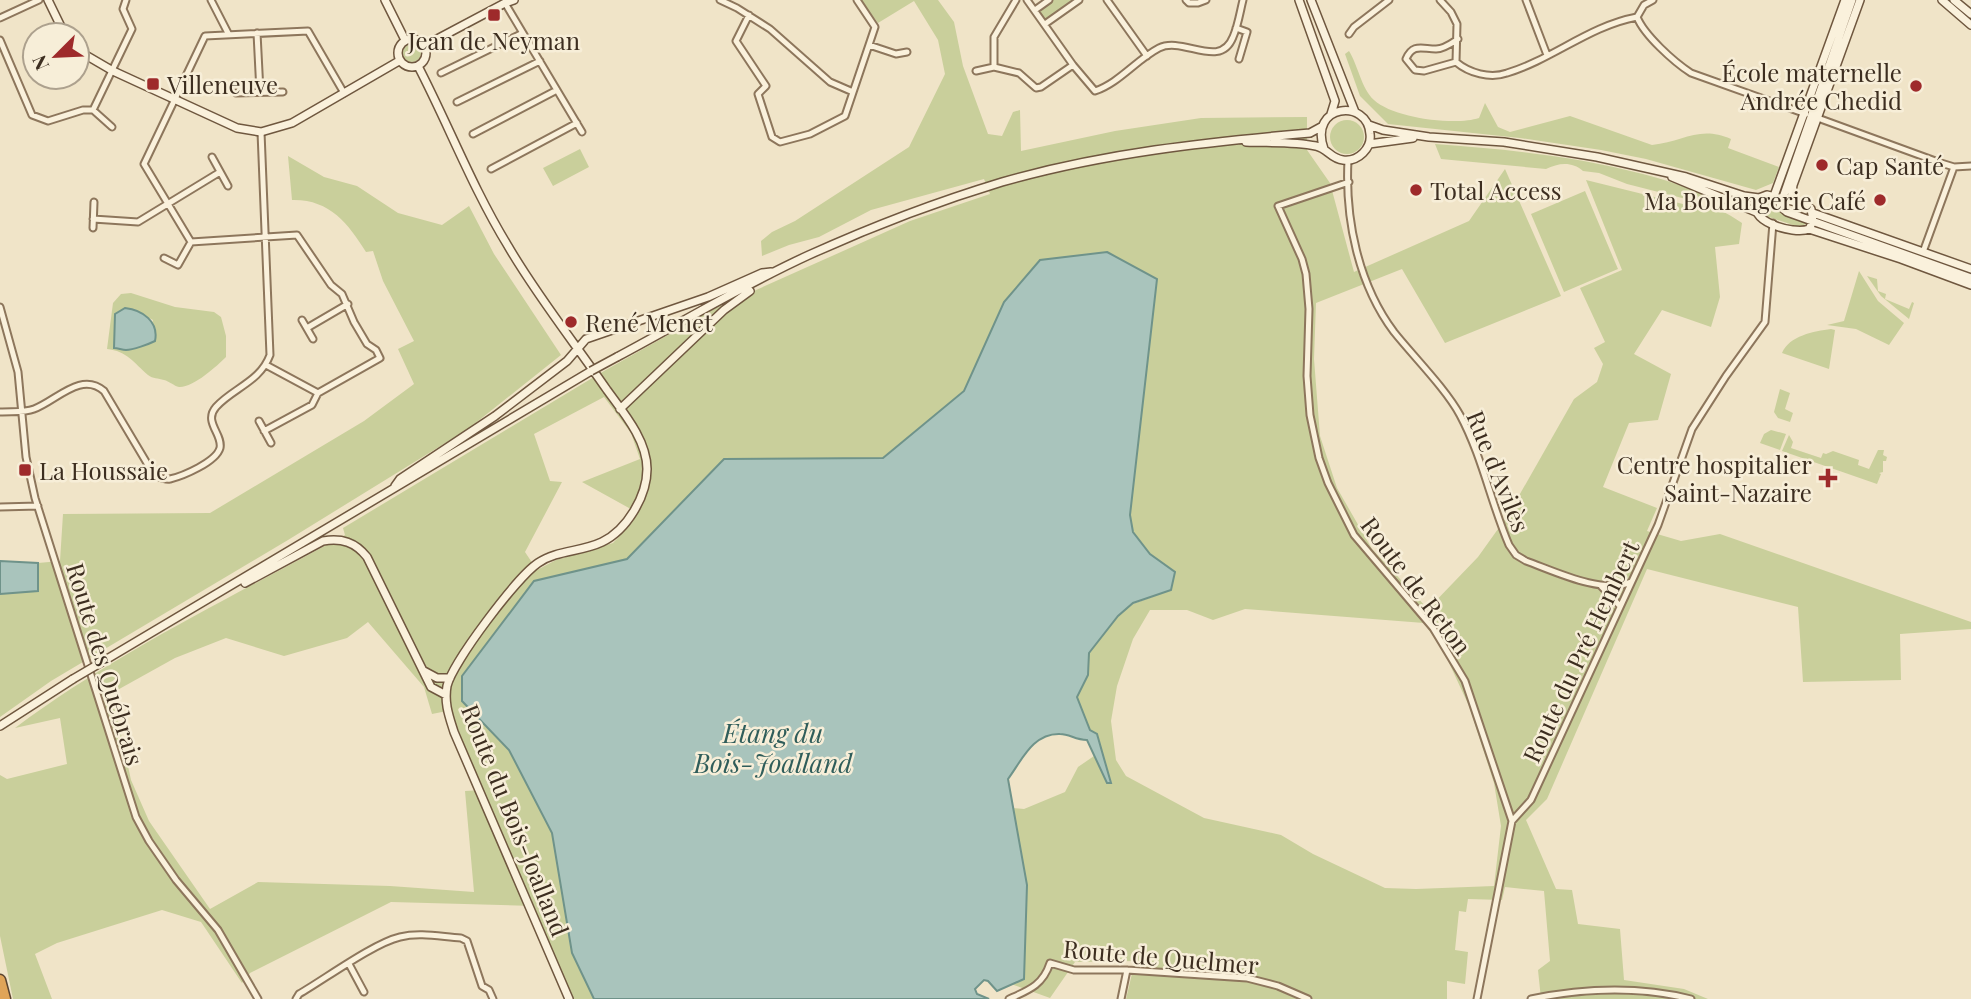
<svg xmlns="http://www.w3.org/2000/svg" width="1971" height="999" font-family="'Playfair Display',serif">
	<style>
		.green { fill: #c9cf9b; fill-rule: evenodd }
		.water { fill: #a9c4bc; stroke: #6f938a; stroke-width: 2 }
		.lines { fill: none; stroke-linecap: round; stroke-linejoin: round }
		.street-casing { stroke: #8d765c; stroke-width: 9 }
		.secondary-casing { stroke: #6f573f; stroke-width: 10 }
		.highway-casing { stroke: #5b4430; stroke-width: 13 }
		.street { stroke: #faf1dc; stroke-width: 5 }
		.secondary { stroke: #faf1dc; stroke-width: 7 }
		.highway { stroke: #e0a458; stroke-width: 10 }
		.secondary-bridge-casing { stroke: #6f573f; stroke-width: 10; stroke-linecap: butt }
		.secondary-bridge { stroke: #faf1dc; stroke-width: 7 }
		.poi-dot { fill: #9e2a2b; stroke: #f7eed8; stroke-width: 2.5 }
		.labels { text-anchor: middle; dominant-baseline: central; stroke-width: 5; stroke-linejoin: round; paint-order: stroke }
		.poi-label { font-size: 24px; fill: #3d2e20; stroke: #f7eed8; text-anchor: start }
		.street-label { font-size: 24px; fill: #3d2e20; stroke: #f7eed8 }
		.water-label { font-size: 26px; font-style: italic; fill: #2f5d5a; stroke: #f7eed8 }
	</style>
	<rect width="100%" height="100%" fill="#f0e4c8"/>
	<!-- green -->
	<path class="green" d="M861,0H938L954,22L963,66L988,134L1002,136L1013,112L1020,110L1021,151L1115,131L1201,118L1307,117V150L1330,183L1354,272L1469,221L1505,169L1561,296L1445,343L1402,269L1316,303L1314,359L1320,436L1337,488L1372,549L1428,609L1478,557L1508,515L1574,399L1597,382L1603,364L1594,348L1605,342L1580,288L1622,270L1586,180L1691,206C1712,205 1725,211 1742,223L1739,244L1715,247L1720,297L1711,327L1662,310L1634,354L1671,374L1658,420L1629,423L1603,487L1657,508L1647,531L1681,541L1720,534L1971,622V629L1900,634L1901,680L1803,682L1798,607L1647,569L1547,799L1526,820L1556,889L1572,890L1578,924L1620,929L1624,980L1684,989L1708,999H1541L1538,970L1550,961L1544,891L1505,887L1502,900L1468,899L1466,912L1459,911L1455,950L1468,952L1465,984L1447,981V999H1126L1135,961L1075,962L1050,998L1011,984L1024,979L1027,885L1013,808L1024,809L1065,792L1078,767L1094,756L1107,783H1111L1097,734L1090,730L1077,697L1088,675L1089,653L1118,616L1133,604L1171,590L1150,554L1133,532L1130,515L1157,279L1004,302L964,391L883,458L724,459L627,559L534,581L462,701L509,750L552,833L572,953L594,999H572L534,906L391,902L250,973L242,983L201,922L162,910L57,943L35,954L52,999H13L0,936V775L7,779L67,764L60,718L15,728C117,652 234,596 345,535L343,528L604,371L716,308L910,221L990,194L984,179L871,210L819,237L789,245L762,256L761,241L772,232L795,221L909,147L945,74L938,40L914,1L878,23ZM604,397L631,433L640,459L582,482L638,513L631,524L613,543L556,560L537,570L525,552L562,482L550,481L534,434ZM1245,609L1424,623L1444,652L1469,706L1494,783L1501,826L1494,886L1416,889L1385,888L1313,854L1281,835L1204,818L1126,776L1116,760L1111,721L1117,686L1133,639L1150,610H1187L1213,620ZM368,622L424,687L432,714L442,712L452,715L483,790L465,791L474,892L390,886L258,882L210,909L149,821L131,780L112,693L175,658L226,638L284,656L347,638Z
		M1053,0H1075L1047,20L1044,19L1040,13V9Z
		M403 53a9 9 0 1 1 18 0a9 9 0 1 1-18 0Z
		M1349,51C1358,65 1361,88 1374,100C1393,118 1455,126 1479,118L1485,103L1498,127L1510,132L1570,116L1652,145C1683,142 1699,125 1731,139L1728,148L1779,167L1773,183L1756,190L1646,159L1601,150L1520,138L1388,124L1360,96L1345,54Z
		M1330 137a17 17 0 1 1 34 0a17 17 0 1 1-34 0Z
		M1435,144C1505,149 1575,156 1643,174C1675,182 1705,195 1736,206L1735,207L1707,199L1690,200L1627,184L1599,173L1583,171C1572,161 1558,163 1546,169L1441,159Z
		M580,149L589,167L553,186L543,168Z
		M288,156L324,177L357,186L398,213L442,225L469,206L494,254L561,355L468,429L288,540L51,681L0,717V594L38,591V563L60,561L63,514L210,513L364,421L414,384L398,349L414,341L383,281L373,251L366,252C348,223 329,199 292,200Z
		M1585,191L1618,269L1564,292L1531,214Z
		M1768,199L1775,201L1778,210L1781,213L1808,223L1799,227L1766,216L1761,213L1760,204Z
		M1859,271L1878,301L1904,323L1889,345L1856,329L1827,325L1844,321Z
		M1867,276L1877,279L1878,291L1886,294L1885,299L1909,309L1912,302L1914,303L1909,319L1881,296Z
		M131,293L175,307L214,312L221,317L226,336V357C217,366 193,388 179,387C174,386 169,381 164,380C158,378 153,379 148,375C134,363 127,351 107,349L113,303L121,294ZM130,308L153,320L146,346H135L125,350L114,339L115,314Z
		M1831,329L1835,330L1829,369L1782,353C1789,336 1814,331 1831,329Z
		M1780,389L1790,393L1785,409L1793,413L1790,422L1778,418L1774,412Z
		M1771,430L1786,434L1780,450L1760,443L1764,434Z
		M1789,435L1793,442L1791,448L1821,458L1823,453L1826,454L1833,451L1859,460L1858,465L1869,469L1878,450H1884L1883,455L1887,457L1886,461H1883V472L1879,473L1881,474L1877,484L1782,451Z"/>
	<!-- water -->
	<path class="water" d="M1107,252L1157,279L1130,515L1133,532L1150,554L1175,572L1171,590L1133,603L1118,616L1089,653L1088,675L1077,697L1090,730L1097,734L1111,783H1107L1087,740C1075,740 1070,734 1060,734C1033,733 1022,760 1008,779L1027,885L1024,979L997,991L988,981L984,980L975,989L977,994L989,999H594L572,953L552,833L509,750L462,701V676L534,581L627,559L724,459L883,458L964,391L1004,302L1040,260Z
		M125,308C143,310 159,322 155,341C149,344 133,350 126,350C122,350 118,348 114,348L115,314Z
		M0,561L38,563V591L0,594Z"/>
	<g class="lines">
		<defs>
			<path id="street" d="M211,0L229,35
				M720,0L737,8L770,29L830,82L853,92
				M1016,0L994,37V67L1019,73L1036,88L1041,87L1073,65
				M1027,0L1073,65L1095,91C1119,83 1136,60 1159,48C1183,36 1220,70 1233,37C1238,26 1240,12 1243,0
				M1107,0L1147,56
				M1186,0L1189,3H1198L1206,0
				M1440,0L1451,12L1457,24L1456,62C1469,73 1490,79 1507,73C1553,59 1589,26 1637,17L1644,5L1653,0
				M1526,0L1547,55
				M505,3L582,132
				M1035,10L1049,0
				M749,15L736,41L766,86L758,94L772,137L780,142L810,134L845,116L875,27L857,0
				M1637,17C1644,35 1674,62 1691,73L1806,114
				M0,18L39,0
				M1045,24L1079,0
				M1236,28L1247,32L1239,59
				M257,33L260,92
				M1349,34L1354,27L1389,0
				M0,40L32,115L48,121L83,110H93L132,29L123,9L126,0
				M869,45L896,54L907,52
				M1456,62L1424,71L1415,70L1406,59C1413,43 1422,49 1436,49C1444,49 1452,43 1458,39
				M976,71L994,67
				M441,73L523,33
				M236,93L283,92
				M457,102L540,61
				M93,110L112,127
				M1815,117L1941,163L1954,167L1971,166
				M473,134L557,90
				M212,157L228,186
				M1348,160C1345,219 1358,284 1394,332C1414,357 1446,389 1460,415C1482,456 1491,503 1509,545L1516,555L1526,561C1554,571 1603,595 1631,582
				M491,169L577,123
				M1349,182L1278,206L1302,259L1306,274L1309,309L1307,376L1310,415L1319,458L1328,483L1354,535L1433,628L1465,681L1512,821L1477,999
				M93,219L138,222L220,172
				M93,228L94,202
				M1923,252L1954,167
				M164,258L178,265L191,242
				M0,307L18,372L26,457L35,498L136,817L149,841L176,880L218,930L258,999
				M302,320L313,339
				M307,328L348,304
				M266,365L318,393L380,358L376,350L367,344L354,322L342,294L331,285L297,235L191,242L144,164L205,36L308,31L344,93
				M0,412C11,411 24,413 34,409C56,401 81,371 104,391L154,475C159,477 164,480 170,479C183,476 216,462 220,448C223,434 203,422 216,407C233,388 260,382 270,355L261,132
				M259,421L271,443
				M264,431L312,405L318,393
				M0,507L38,506
				M1601,586L1619,605
				M1512,821L1531,800L1658,525L1692,429L1726,376L1765,322L1773,223
				M349,964L364,992
				M296,999L299,994C325,979 374,943 400,937C420,932 442,937 461,938L467,941L482,986L489,990L493,999
				M1009,999C1029,990 1043,985 1050,963L1074,970H1127L1247,978L1278,986L1308,999
				M1121,999L1127,970
				M1531,999C1585,988 1638,986 1691,999"/>
			<path id="secondary" d="M48,0L65,35
				M385,0L405,40
				M1299,0L1335,101L1331,114
				M1311,0L1355,112
				M1852,0L1780,206L1787,212L1971,278
				M1942,0L1971,25
				M1954,0L1971,14
				M398 53a14 14 0 1 1 28 0a14 14 0 1 1-28 0Z
				M424,46L505,3L514,0
				M77,50L113,71L237,128L261,132L292,123L399,61
				M418,66C449,126 473,189 508,246C537,296 574,342 607,390C623,412 647,440 647,469C647,496 627,530 602,542C581,552 557,550 538,563C517,577 452,663 447,686C444,703 449,716 454,732L569,999
				M1369,125L1383,130L1429,137L1504,142L1597,157L1686,177L1744,196L1759,198
				M1246,142C1268,143 1293,141 1316,146C1327,148 1331,159 1343,160C1351,161 1358,158 1363,153C1368,148 1371,141 1370,134C1368,98 1308,104 1324,149
				M1369,144L1413,138
				M1672,177L1756,212
				M1767,195L1800,203L1811,209L1813,221L1809,229C1794,235 1742,221 1759,198Z
				M1774,196L1845,0
				M1793,201L1791,199L1793,185L1860,0
				M1813,213L1971,269
				M1809,229L1901,259L1971,285
				M617,357C681,323 743,285 809,255C871,227 936,202 1002,182C1103,153 1206,142 1310,133L1321,127
				M620,409L724,310L750,291
				M395,486L400,479L495,416L567,361L586,339L708,297L762,273L771,272
				M245,583L323,541C342,538 355,542 367,557L431,687L446,695
				M102,662L591,371
				M424,671L437,678H450
				M0,726L73,679"/>
			<path id="highway" d="M0,980L5,999"/>
		</defs>
		<!-- street casing -->
		<use href="#street" class="street-casing"/>
		<!-- secondary casing -->
		<use href="#secondary" class="secondary-casing"/>
		<!-- highway casing -->
		<use href="#highway" class="highway-casing"/>
		<!-- street -->
		<use href="#street" class="street"/>
		<!-- secondary -->
		<use href="#secondary" class="secondary"/>
		<!-- highway -->
		<use href="#highway" class="highway"/>
		<defs>
			<path id="secondary-bridge" d="M591,371L617,357
				M73,679L102,662"/>
		</defs>
		<!-- secondary-bridge casing -->
		<use href="#secondary-bridge" class="secondary-bridge-casing"/>
		<!-- secondary-bridge -->
		<use href="#secondary-bridge" class="secondary-bridge"/>
	</g>
	<!-- markers -->
	<g class="poi-dot">
		<rect x="487" y="8" width="14" height="14" rx="3.5"/>
		<rect x="146" y="77" width="14" height="14" rx="3.5"/>
		<circle cx="1916" cy="86" r="7"/>
		<circle cx="1822" cy="165" r="7"/>
		<circle cx="1416" cy="190" r="7"/>
		<circle cx="1880" cy="200" r="7"/>
		<circle cx="571" cy="322" r="7"/>
		<rect x="18" y="463" width="14" height="14" rx="3.5"/>
		<path d="M1824.5 467.5h7v7h7v7h-7v7h-7v-7h-7v-7h7z"/>
	</g>
	<g class="labels">
		<!-- poi labels -->
		<g class="poi-label">
			<text x="494" y="40" text-anchor="middle">Jean de Neyman</text>
			<text x="1902" y="72" text-anchor="end">École maternelle<tspan x="1902" dy="28">Andrée Chedid</tspan></text>
			<text x="167" y="84">Villeneuve</text>
			<text x="1836" y="165">Cap Santé</text>
			<text x="1430" y="190">Total Access</text>
			<text x="1866" y="200" text-anchor="end">Ma Boulangerie Café</text>
			<text x="585" y="322">René Menet</text>
			<text x="1812" y="464" text-anchor="end">Centre hospitalier<tspan x="1812" dy="28">Saint-Nazaire</tspan></text>
			<text x="39" y="470">La Houssaie</text>
		</g>
		<!-- street labels -->
		<g class="street-label">
			<text transform="translate(1499 471) rotate(68)">Rue d'Avilès</text>
			<text transform="translate(1417 585) rotate(53)">Route de Reton</text>
			<text transform="translate(1580 651) rotate(-65)">Route du Pré Hembert</text>
			<text transform="translate(106 664) rotate(73)">Route des Québrais</text>
			<text transform="translate(516 820) rotate(68)">Route du Bois-Joalland</text>
			<text transform="translate(1161 956) rotate(5)">Route de Quelmer</text>
		</g>
		<!-- water labels -->
		<g class="water-label">
			<text x="773" y="732">Étang du<tspan x="773" dy="30">Bois-Joalland</tspan></text>
		</g>
	</g>
	<!-- north arrow -->
	<g transform="translate(56 56) rotate(246)"><circle r="33" fill="#f7eed8" stroke="#ada18e" stroke-width="2"/>
	<path d="M0-5L12 26L0 18L-12 26Z" fill="#9e2a2b"/>
	<text y="-10" font-size="19" font-weight="bold" text-anchor="middle" fill="#3d2e20">N</text>
	</g>
</svg>
